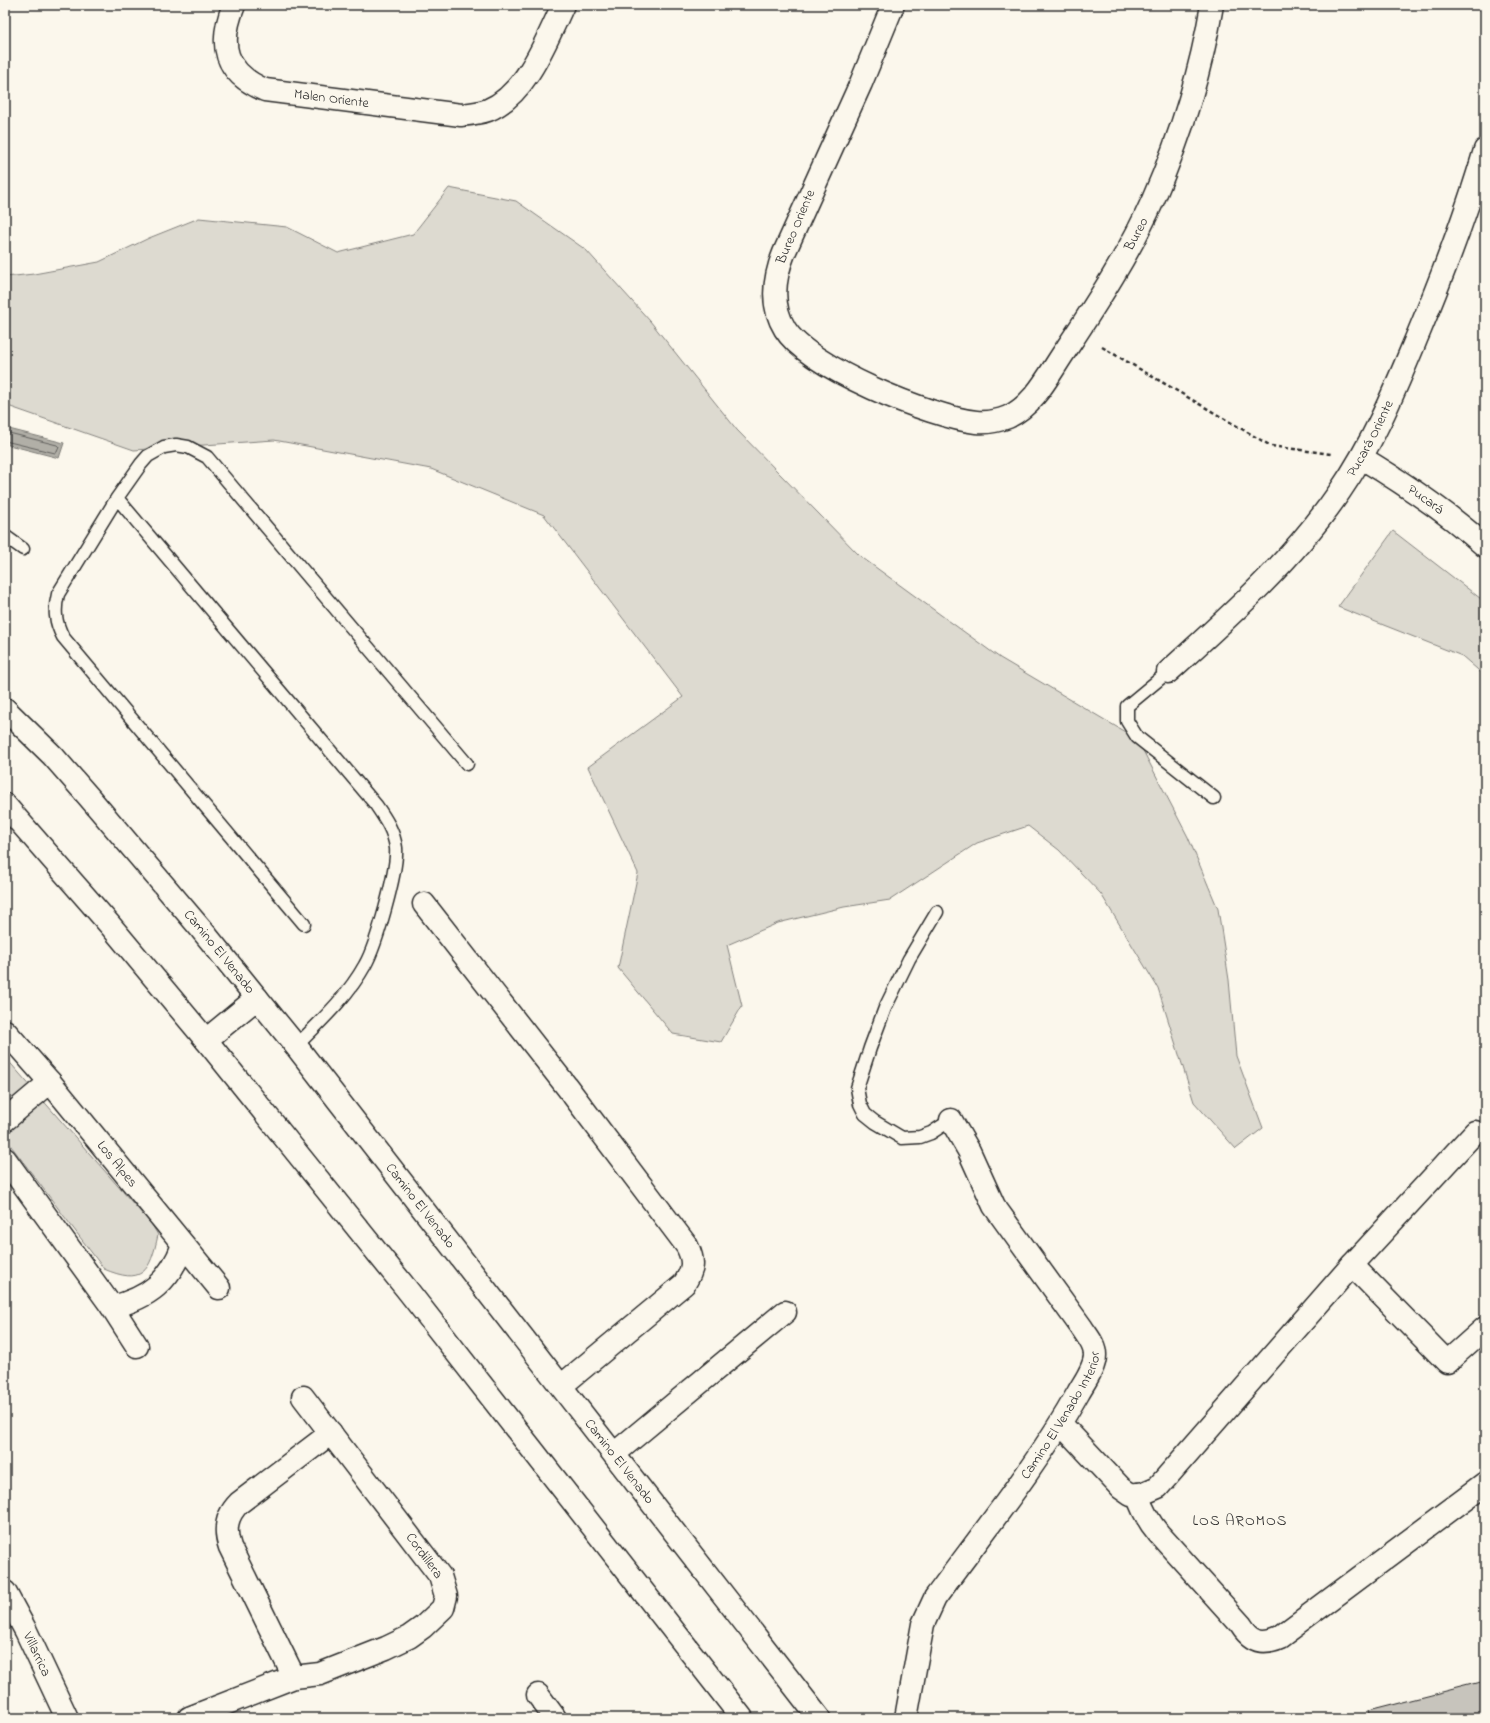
<svg xmlns="http://www.w3.org/2000/svg" width="1490" height="1723" font-family="'Indie Flower',sans-serif">
	<style>
		.green { fill: #dddad0; stroke: #84827e }
		.water { fill: #b1afa7; stroke: #7b7a75 }
		.lines { fill: none; stroke-linecap: round; stroke-linejoin: round }
		.shore { stroke: #61605d; stroke-width: 1 }
		.building { fill: #c7c4bc; stroke: #2b2b2b }
		.lane-casing { stroke: #2b2b2b; stroke-width: 15 }
		.street-casing { stroke: #2b2b2b; stroke-width: 25 }
		.secondary-casing { stroke: #2b2b2b; stroke-width: 25 }
		.path { stroke: #2b2b2b; stroke-width: 2.5; stroke-dasharray: 4 3; stroke-linecap: butt }
		.lane { stroke: #fbf7ec; stroke-width: 12 }
		.street { stroke: #fbf7ec; stroke-width: 22 }
		.secondary { stroke: #fbf7ec; stroke-width: 22 }
		.labels { text-anchor: middle; dominant-baseline: central; stroke-width: 3; stroke-linejoin: round; paint-order: stroke }
		.street-label { font-size: 14px; fill: #2b2b2b; stroke: #fbf7ec }
		.neighbourhood-label { font-size: 15px; letter-spacing: 1px; fill: #2b2b2b; stroke: #fbf7ec }
	</style>
	<rect width="100%" height="100%" fill="#fbf7ec"/>
	<filter id="ink" filterUnits="userSpaceOnUse"><feTurbulence type="fractalNoise" baseFrequency=".025" numOctaves="2"/><feDisplacementMap in="SourceGraphic" scale="8" xChannelSelector="R" yChannelSelector="G"/><feConvolveMatrix kernelMatrix="1 2 1 2 8 2 1 2 1" color-interpolation-filters="sRGB"/></filter>
	<g filter="url(#ink)">
		<!-- green -->
		<path class="green" d="M449,188L516,201L586,250L650,321L737,430L860,556L1000,658L1137,739L1188,837L1218,909L1229,980L1236,1056L1263,1128L1236,1149L1194,1102L1158,988L1101,894L1059,850L1028,826L977,843L890,900L844,907L778,923L727,945L742,1006L721,1042L673,1034L618,968L638,873L588,767L683,697L544,515L431,469L274,440L134,450L5,405V277L34,274L99,262L149,238L199,218L287,227L338,253L413,234Z
			M1393,531L1485,602V676L1462,656L1338,607Z
			M5,1057L152,1225L158,1235C150,1273 142,1285 104,1269L5,1138Z"/>
		<!-- water -->
		<path class="water" d="M5,428L64,443L59,458L5,444Z"/>
		<g class="lines">
			<!-- shore -->
			<path class="shore" d="M5,432L57,445L59,447L57,452L55,453L5,441"/>
		</g>
		<!-- building -->
		<path class="building" d="M1485,1681V1718H1370L1368,1711Z"/>
		<g class="lines">
			<defs>
				<path id="lane" d="M117,498L376,805C385,818 394,831 396,848C398,870 376,946 365,965C348,996 321,1021 296,1046
					M5,536L23,549
					M1168,672L1127,706V721L1137,737L1214,798
					M937,912L909,959L885,1008L870,1048L857,1088L860,1104L865,1114L875,1122L902,1138L920,1137L931,1133L951,1120
					M304,924L63,637C55,622 54,610 58,594L117,498L141,464L148,456L164,447L176,445L188,447L207,457L467,764"/>
				<g id="street">
					<path id="s1" d="M234,5C218,44 224,73 265,90L461,115C470,114 480,113 488,110C526,95 547,39 563,5"/>
					<path id="s2" d="M893,5L861,83L784,253C774,278 770,305 785,329C809,368 931,417 976,422C987,423 998,421 1008,417C1036,404 1050,372 1067,348C1098,301 1130,252 1153,200C1180,138 1201,72 1212,5"/>
					<path id="s3" d="M1362,458C1405,484 1447,512 1485,546"/>
					<path id="s4" d="M1168,672C1229,617 1293,560 1340,491C1374,442 1396,387 1419,332C1444,272 1467,212 1485,150"/>
					<path d="M424,904L567,1087L687,1246C695,1262 693,1270 684,1284L561,1386"/>
					<path id="s5" d="M5,1031L50,1082L219,1288"/>
					<path d="M5,1120L50,1082"/>
					<path d="M5,1159L112,1307L137,1346"/>
					<path d="M1352,1265L1447,1362L1485,1328"/>
					<path d="M112,1307C149,1298 170,1281 183,1245"/>
					<path d="M1061,1424L1121,1488L1131,1495L1144,1493L1158,1487L1352,1265L1475,1132"/>
					<path d="M614,1454L785,1312"/>
					<path d="M1137,1494C1142,1510 1148,1521 1159,1534L1241,1625C1251,1641 1262,1645 1280,1637L1485,1484"/>
					<path id="s6" d="M5,1592L26,1631L67,1718"/>
					<path d="M294,1677L230,1547C224,1530 226,1516 239,1503L331,1433"/>
					<path d="M538,1695L555,1718"/>
					<path d="M189,1718L294,1677L320,1674L386,1648L409,1637L423,1627L443,1608L446,1596L440,1576L303,1397"/>
					<path id="s7" d="M906,1718L923,1624L935,1598C984,1531 1037,1466 1078,1393C1084,1382 1095,1368 1095,1355C1095,1344 1087,1336 1082,1328L994,1206L969,1151L951,1120"/>
				</g>
				<g id="secondary">
					<path id="s8" d="M5,709L53,756L88,796L201,929L296,1046L819,1718"/>
					<path d="M5,805L110,925L206,1040L409,1292L742,1718"/>
					<path d="M206,1040L257,998"/>
				</g>
			</defs>
			<!-- lane casing -->
			<use href="#lane" class="lane-casing"/>
			<!-- street casing -->
			<use href="#street" class="street-casing"/>
			<!-- secondary casing -->
			<use href="#secondary" class="secondary-casing"/>
			<!-- path -->
			<path class="path" d="M1102,347L1271,446L1331,454"/>
			<!-- lane -->
			<use href="#lane" class="lane"/>
			<!-- street -->
			<use href="#street" class="street"/>
			<!-- secondary -->
			<use href="#secondary" class="secondary"/>
		</g>
	</g>
	<g class="labels">
		<!-- street labels -->
		<g class="street-label">
			<text stroke="none"><textPath href="#s1" startOffset="171">Malen Oriente</textPath></text>
			<text transform="translate(796 227) rotate(-67)">Bureo Oriente</text>
			<text stroke="none"><textPath href="#s2" startOffset="824">Bureo</textPath></text>
			<text stroke="none"><textPath href="#s4" startOffset="311">Pucará Oriente</textPath></text>
			<text stroke="none"><textPath href="#s3" startOffset="76">Pucará</textPath></text>
			<text stroke="none"><textPath href="#s8" startOffset="324">Camino El Venado</textPath></text>
			<text stroke="none"><textPath href="#s5" startOffset="174">Los Alpes</textPath></text>
			<text stroke="none"><textPath href="#s8" startOffset="648">Camino El Venado</textPath></text>
			<text stroke="none"><textPath href="#s7" startOffset="347">Camino El Venado Interior</textPath></text>
			<text stroke="none"><textPath href="#s8" startOffset="972">Camino El Venado</textPath></text>
			<text transform="translate(424 1556) rotate(54)">Cordillera</text>
			<text stroke="none"><textPath href="#s6" startOffset="70">Villarrica</textPath></text>
		</g>
		<!-- neighbourhood labels -->
		<g class="neighbourhood-label">
			<text x="1240" y="1521">LOS AROMOS</text>
		</g>
	</g>
	<!-- margin -->
	<rect width="1490" height="1723" fill="none" stroke="#fbf7ec" stroke-width="20"/>
	<rect x="10" y="10" width="1470" height="1703" fill="none" stroke="#2b2b2b" stroke-width="1.5" filter="url(#ink)"/>
</svg>
